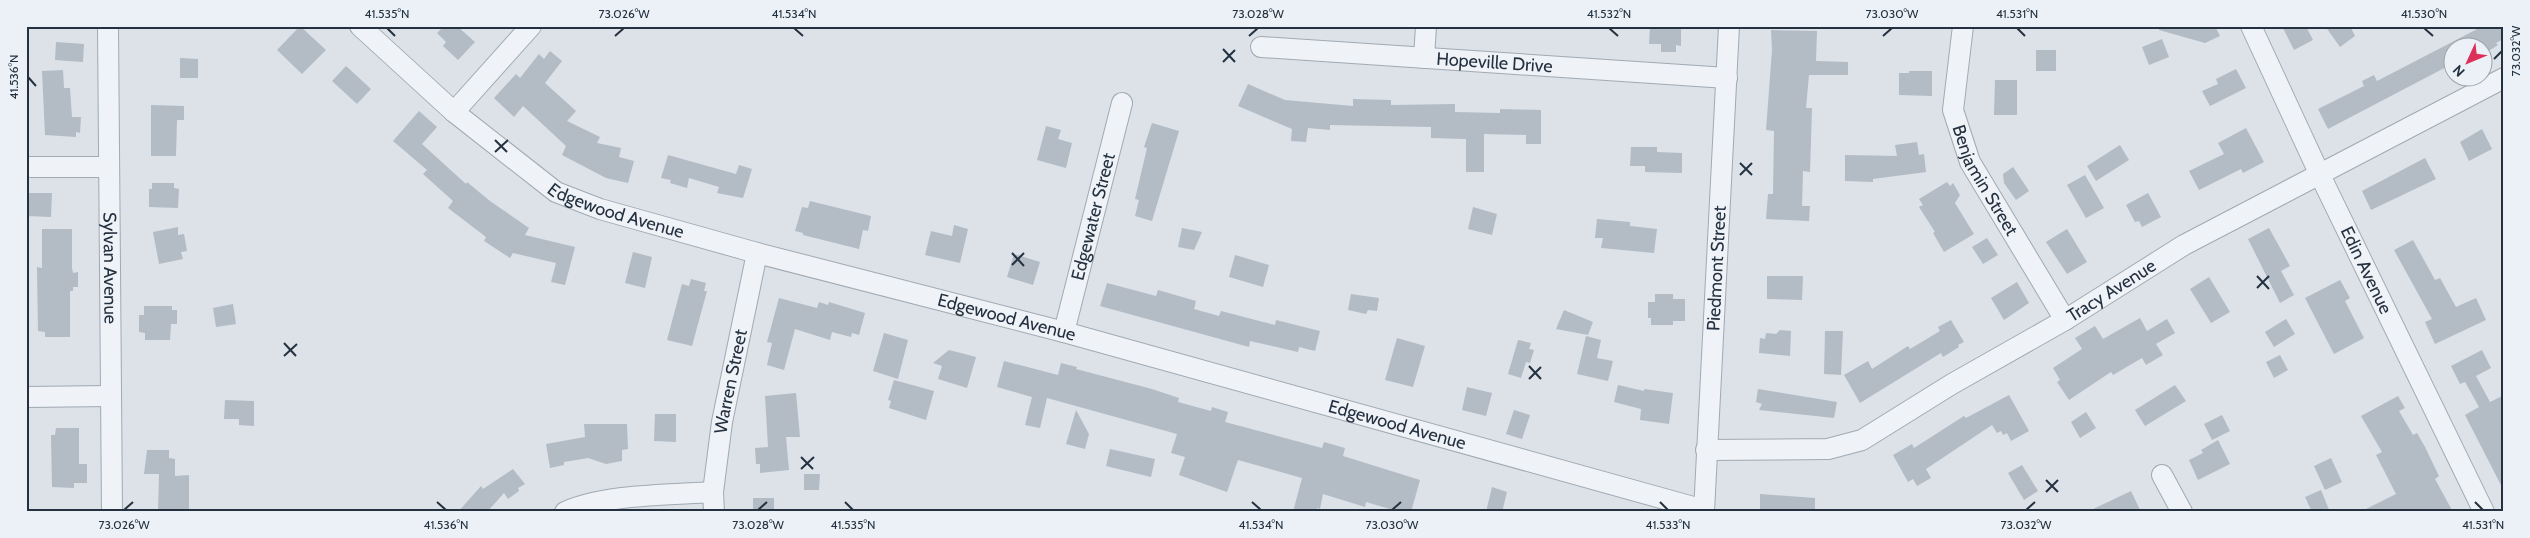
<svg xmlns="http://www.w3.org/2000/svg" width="2530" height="538" font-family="Cabin,sans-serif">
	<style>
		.building { fill: #b3bbc5 }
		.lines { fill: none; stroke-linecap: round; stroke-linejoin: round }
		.minor-casing { stroke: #a1a9b2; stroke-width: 22 }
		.minor { stroke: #eff2f6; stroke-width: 20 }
		.ticks { fill: none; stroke: #243140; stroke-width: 2 }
		.labels { text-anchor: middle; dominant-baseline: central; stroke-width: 4; stroke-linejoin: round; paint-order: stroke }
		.street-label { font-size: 18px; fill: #243140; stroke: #ebf1f6 }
		.neatline { fill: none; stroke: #243140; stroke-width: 2 }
		.ticks-label { font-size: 12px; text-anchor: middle; fill: #243140 }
	</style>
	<rect width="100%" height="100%" fill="#dce2e8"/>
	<!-- building -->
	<path class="building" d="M300,26L326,50L302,74L277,50Z
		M444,26H457L475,42L458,60L443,46L446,42L437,33Z
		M1650,26H1681V46L1676,45V52H1661V44H1649Z
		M2159,26H2215L2220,36L2205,43L2159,30Z
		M2282,26H2306L2313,40L2294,50Z
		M2325,26H2350L2355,36L2340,47Z
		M2483,26H2500L2504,39L2496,43L2498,45L2490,50H2483L2482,48H2452V64L2328,129L2318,109L2364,86L2362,81L2374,75L2377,81Z
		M1771,30L1817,31L1816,61L1848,62V75H1809L1806,108H1812L1810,172L1803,171L1802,206H1810L1809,221L1766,219L1768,194H1773L1774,131L1766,130L1772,50Z
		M2162,39L2169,57L2149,65L2142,47Z
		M56,42L84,44L83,62L55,60Z
		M2036,50H2056V71H2036Z
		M550,51L562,61L545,83L576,111L567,121L600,137L597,143L621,148L619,157L634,161L628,183L606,178L562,155L566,146L523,106L514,117L494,98L516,74L520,78L539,54L544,59Z
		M180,58L198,59V78H180Z
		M346,66L371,89L357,104L332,81Z
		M2236,69L2246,88L2210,106L2202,91L2218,84L2216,79Z
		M63,70L64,88H70L72,117H81L80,133L76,132V137L45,135L42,71Z
		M1909,71H1932V96L1899,95V73H1909Z
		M1995,80H2017V115H1994Z
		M1248,84L1285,100L1353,106V99L1391,100V105L1455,104V112L1500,113V109L1541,110V144H1526V135L1484,134V172H1466V139L1431,138V127L1330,125V130L1308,128L1306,142L1291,141L1292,129L1238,106Z
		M151,105L184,106V120H177L176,156H151Z
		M419,111L437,127L422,144L466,184L467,182L490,201L529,228L525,235L575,247L565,285L551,282L556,263L513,253L510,258L484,241L486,237L448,208L453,201L423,174L427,170L393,141Z
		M1152,123L1179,131L1152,221L1135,216L1139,200L1135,199L1147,148L1144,147Z
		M1046,126L1061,130L1058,139L1072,143L1066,168L1037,160Z
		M2246,128L2264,162L2243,173L2241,169L2199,190L2189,171L2224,154L2218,143Z
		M2482,129L2492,149L2469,161L2460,142Z
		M1917,142L1919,155L1924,154L1926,172L1873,179V182L1845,181V155L1897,156L1895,145Z
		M2120,145L2129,160L2096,181L2087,166Z
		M1631,147H1657V152L1682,153V173L1645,172V166H1630Z
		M668,155L736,174L739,165L752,169L743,198L717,193L719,187L689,178L687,188L670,183L671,180L661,178Z
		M2425,158L2436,179L2371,210L2362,191Z
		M2013,167L2029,191L2016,200L2004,183L2003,174Z
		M2085,175L2104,208L2086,218L2067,185Z
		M1947,182L1950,186L1953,183L1960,195L1955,203L1974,234L1944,252L1933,233L1935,232L1919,207L1923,205L1919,199Z
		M152,183H174V188L179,189L178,208L149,207V189H152Z
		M26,193H52L51,217L26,216Z
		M2148,193L2161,217L2142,227L2139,221L2135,222L2126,205Z
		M810,201L871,216L868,231L863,230L859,249L803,235V233L795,231L802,207L808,208Z
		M1473,207L1497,214L1492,235L1468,229Z
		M1597,219L1630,222V226L1657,229L1654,253L1601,248L1603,238H1595Z
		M954,225L968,229L960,263L925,255L931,231L952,236Z
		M178,227V235L184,234L187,251L181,252L183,259L159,264L153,232Z
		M1182,228L1202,232L1194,250L1178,247Z
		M2269,228L2290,266L2281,271L2294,295L2280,303L2248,239Z
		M42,229H72V268L73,273L78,272V287H73V291H70V337H45V332L38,331L37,267L42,268Z
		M2067,229L2087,262L2067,274L2046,242Z
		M1987,238L1998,255L1983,264L1972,247Z
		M2413,240L2435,280L2440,278L2456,307L2476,298L2486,320L2435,344L2425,322L2432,319L2394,250Z
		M633,252L652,257L645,288L625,283Z
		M1014,254L1040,262L1033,285L1007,277Z
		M1235,255L1269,265L1263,287L1229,277Z
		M1767,276H1803L1802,300L1767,299Z
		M2209,277L2230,312L2211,323L2190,289Z
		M691,279L706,283L704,291H707L692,346L667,340L682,284L689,286Z
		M2340,280L2350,298L2345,301L2364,338L2334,354L2305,298Z
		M2017,282L2029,303L2004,320L1991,298Z
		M1107,283L1156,296L1158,290L1196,301L1194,309L1219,316L1221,311L1275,325L1276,320L1320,331L1315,351L1299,347L1298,352L1250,341L1249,347L1100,306Z
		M1351,294L1379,298L1377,311L1368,310L1366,314L1348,310Z
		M1655,294H1673V299H1685V321H1673V325H1651V318H1648V302H1655Z
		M779,298L817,308L819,302L828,305L829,302L865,313L859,335L852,333L851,337L832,332L830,340L795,329L784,370L767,365L772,343L767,342Z
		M233,304L236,324L216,327L213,308Z
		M144,306H172V310H177V324H171L170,340H145V333L139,332V315H144Z
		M1564,310L1593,322L1588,335L1556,329Z
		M2140,318L2147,331L2167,319L2175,333L2156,344L2163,355L2146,365L2142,358L2113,375L2111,372L2069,400L2057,382L2060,380L2053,368L2082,349L2075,338L2095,326L2103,339Z
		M2286,319L2295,334L2274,347L2265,332Z
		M1951,320L1964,342L1958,345L1959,347L1943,357L1941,353L1860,403L1844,375L1868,361L1872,369L1908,346L1910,349L1940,331L1938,327Z
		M1780,330L1791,331L1790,356L1759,353L1760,338L1765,339L1766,333L1776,334Z
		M1825,331H1843L1841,375L1824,374Z
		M884,333L908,340L898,379L873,371Z
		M1586,336L1601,340L1597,358L1613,361L1608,381L1577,374Z
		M1397,338L1425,346L1413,387L1385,380Z
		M1518,340L1531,343L1529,349L1534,350L1530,363L1526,362L1521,378L1508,374Z
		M949,350L976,357L967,388L938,379L942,366L933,363Z
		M2482,350L2491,368L2476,376L2490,402L2504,395V491L2465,415L2479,407L2465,382L2460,384L2451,366Z
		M2280,355L2288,370L2274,378L2266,362Z
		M1004,361L1058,375L1061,363L1077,367L1076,369L1152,389L1179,398L1178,402L1211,411L1212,407L1228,412L1225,422L1322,448L1324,442L1345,448L1343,456L1420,480L1411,512H1400L1366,502L1365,507L1323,494L1320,509L1317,508L1316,512H1293L1302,478L1238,460L1227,492L1179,475L1185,457L1171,453L1177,434L1047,398L1040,428L1025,425L1032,397L997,387Z
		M894,380L934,391L926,420L889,408L891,401L888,400Z
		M1618,385L1644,391V389L1673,393L1669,424L1640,420L1641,409L1614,402Z
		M2175,385L2186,401L2145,426L2135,410Z
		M1467,387L1492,393L1486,416L1462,410Z
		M1758,389L1837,402L1834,418L1759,410L1762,404L1756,402Z
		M796,393L800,437H786L789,470L760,473V464H756L755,448L768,447L765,396Z
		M2009,395L2029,431L2011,441L2007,433L2003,435L2001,431L1997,433L1992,425L1926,469L1931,478L1917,486L1913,479L1908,482L1893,455L1912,444L1914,448L1964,416L1966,418Z
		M2398,396L2405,408L2399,411L2413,435L2417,433L2425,447L2439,476L2435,479L2453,512H2360L2396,494L2376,455L2382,452L2361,416Z
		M225,400L254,401V426L239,425V419H224Z
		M1076,410L1089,434L1085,449L1066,444Z
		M1514,410L1530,415L1522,439L1506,434Z
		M2086,412L2096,428L2080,438L2071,422Z
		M655,414H676V442L654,441Z
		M2222,415L2230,431L2212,440L2204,424Z
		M584,424H627L628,449L622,450V461L606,464L588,458L564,462V465L550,468L546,444L585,437Z
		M56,428H79V464H87V483H74V488L52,487L51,435H55Z
		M2218,440L2230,464L2198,480L2189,460L2203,453L2201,450Z
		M1110,449L1155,459L1151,477L1106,466Z
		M147,450H169V458L175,459V476L189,475V512H158L159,474H144Z
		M2331,458L2342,482L2325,490L2314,466Z
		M2022,465L2038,491L2024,500L2008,473Z
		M513,469L525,484L518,488L519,491L508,499L504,493L487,512H458L481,486L483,489Z
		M804,474H820L819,490H804Z
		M1492,487L1507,492L1502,512H1486Z
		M2321,490L2330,512H2312L2305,497Z
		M2131,491L2141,512H2087Z
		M1760,494L1815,498V512H1760Z
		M753,498H774V512H753Z"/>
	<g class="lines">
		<defs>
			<g id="minor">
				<path id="s1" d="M108,26L112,512"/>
				<path id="s2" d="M360,26L454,112L556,192L600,209L757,253L1064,332L1704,510"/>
				<path id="s3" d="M1963,26L1953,110L1970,162L2065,320"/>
				<path id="s4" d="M2251,26L2320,175L2484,512"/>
				<path id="s5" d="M1261,47L1727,78"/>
				<path d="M1424,58L1426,26"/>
				<path d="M454,112L531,26"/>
				<path d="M26,167H109"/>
				<path id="s6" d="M1064,332L1122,103"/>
				<path d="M26,397L111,396"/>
				<path id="s7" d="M1706,450L1828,449L1862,440L1952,384L2065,320L2184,245L2504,78"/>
				<path d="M2162,475L2182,512"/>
				<path d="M565,512C605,494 669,495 713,492"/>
				<path id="s8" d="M714,512L713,492L722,422L757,253"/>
				<path id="s9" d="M1704,512L1729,26"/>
			</g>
		</defs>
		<!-- minor casing -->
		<use href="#minor" class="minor-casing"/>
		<!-- minor -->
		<use href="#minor" class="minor"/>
	</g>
	<!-- ticks -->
	<path class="ticks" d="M387,28L395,36M794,28L803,36M1609,28L1618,36M2017,28L2025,36M2424,28L2433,36M615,36L624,28M1249,36L1258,28M1883,36L1892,28M1223,49L1235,62M2494,59L2502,51M1223,62L1235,50M28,77L36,86M495,140L507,152M495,152L508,140M1740,163L1752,175M1740,175L1752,163M1012,253L1024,266M1012,265L1024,253M2257,276L2269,289M2257,288L2269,276M284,343L296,356M284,356L297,344M1529,366L1541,379M1529,379L1541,367M801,457L813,469M801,469L814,457M2046,480L2058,492M2046,492L2058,480M437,502L446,510M845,502L853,510M1252,502L1261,510M1660,502L1668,510M2475,502L2483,510M124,510L133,502M758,510L767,502M1392,510L1401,502M2026,510L2035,502"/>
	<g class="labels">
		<!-- street labels -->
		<g class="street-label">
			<text stroke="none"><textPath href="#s5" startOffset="234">Hopeville Drive</textPath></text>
			<text stroke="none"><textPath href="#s3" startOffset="162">Benjamin Street</textPath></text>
			<text stroke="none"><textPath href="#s2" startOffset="320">Edgewood Avenue</textPath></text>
			<text stroke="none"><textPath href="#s6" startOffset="119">Edgewater Street</textPath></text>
			<text stroke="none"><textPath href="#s1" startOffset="242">Sylvan Avenue</textPath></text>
			<text stroke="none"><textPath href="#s9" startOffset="244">Piedmont Street</textPath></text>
			<text stroke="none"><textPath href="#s4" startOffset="270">Edin Avenue</textPath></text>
			<text stroke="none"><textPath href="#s7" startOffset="448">Tracy Avenue</textPath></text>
			<text stroke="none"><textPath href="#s2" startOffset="725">Edgewood Avenue</textPath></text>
			<text stroke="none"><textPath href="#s8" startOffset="132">Warren Street</textPath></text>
			<text stroke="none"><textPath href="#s2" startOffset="1130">Edgewood Avenue</textPath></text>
		</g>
	</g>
	<!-- border -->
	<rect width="2530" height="538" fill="none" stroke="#ebf1f6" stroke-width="55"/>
	<!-- north arrow -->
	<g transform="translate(2468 62) rotate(226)"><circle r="24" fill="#ebf1f6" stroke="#9ba4ad"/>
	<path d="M0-4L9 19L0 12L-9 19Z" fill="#dd315b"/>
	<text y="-8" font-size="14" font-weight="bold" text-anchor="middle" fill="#243140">N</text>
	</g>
	<rect x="28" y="28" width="2474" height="482" class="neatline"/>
	<g class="ticks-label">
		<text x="387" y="18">41.535°N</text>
		<text x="624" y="18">73.026°W</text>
		<text x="794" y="18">41.534°N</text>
		<text x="1258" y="18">73.028°W</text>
		<text x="1609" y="18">41.532°N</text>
		<text x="1892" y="18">73.030°W</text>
		<text x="2017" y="18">41.531°N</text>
		<text x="2424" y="18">41.530°N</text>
		<text transform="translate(2516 51) rotate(-90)" y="4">73.032°W</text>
		<text transform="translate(14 77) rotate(-90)" y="4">41.536°N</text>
		<text x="124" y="529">73.026°W</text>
		<text x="446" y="529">41.536°N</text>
		<text x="758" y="529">73.028°W</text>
		<text x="853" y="529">41.535°N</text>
		<text x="1261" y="529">41.534°N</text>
		<text x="1392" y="529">73.030°W</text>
		<text x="1668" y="529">41.533°N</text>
		<text x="2026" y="529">73.032°W</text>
		<text x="2483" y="529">41.531°N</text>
	</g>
</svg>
